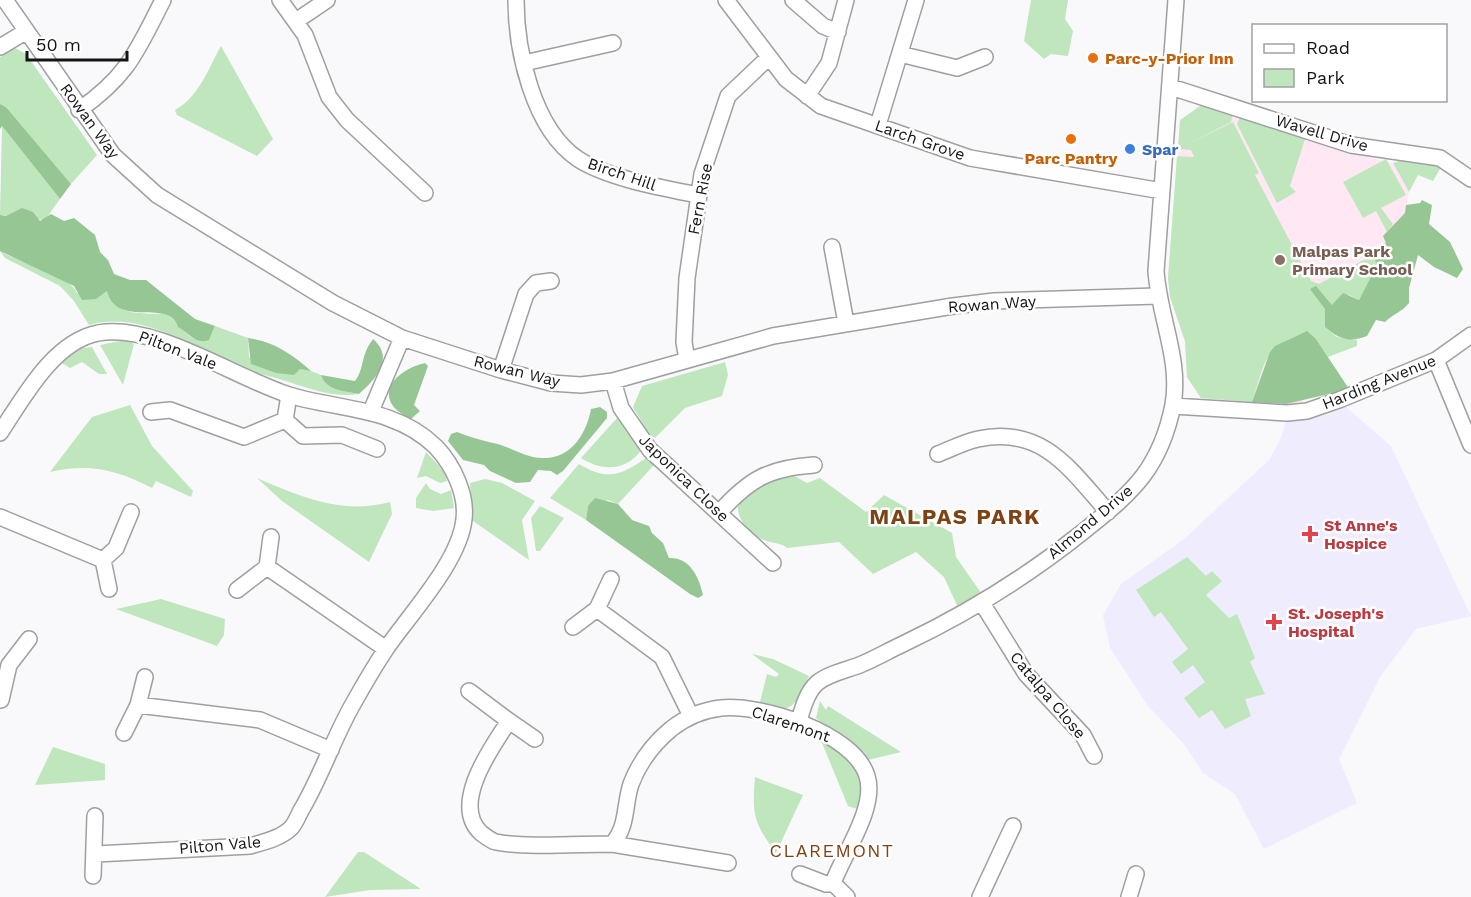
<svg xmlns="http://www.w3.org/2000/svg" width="1471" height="897" font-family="'Work Sans',sans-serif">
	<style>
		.education { fill: #ffe8f4 }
		.medical { fill: #efecfe }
		.green { fill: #bfe6bd }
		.forest { fill: #95c693 }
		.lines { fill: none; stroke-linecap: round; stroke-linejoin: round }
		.minor-casing { stroke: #9f9fa1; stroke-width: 18 }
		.minor { stroke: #fff; stroke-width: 15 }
		.food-dot { fill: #e8710a; stroke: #fff; stroke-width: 2 }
		.shop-dot { fill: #3f7fe0; stroke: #fff; stroke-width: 2 }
		.education-dot { fill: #8d6e63; stroke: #fff; stroke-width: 2 }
		.health-dot { fill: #e0444e; stroke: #fff; stroke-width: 2 }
		.labels { text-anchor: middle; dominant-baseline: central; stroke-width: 5; stroke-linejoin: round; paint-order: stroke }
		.food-label { font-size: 16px; font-weight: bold; fill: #c56008; stroke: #fff; text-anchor: start }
		.street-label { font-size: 16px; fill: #141415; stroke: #fff }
		.shop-label { font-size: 16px; font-weight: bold; fill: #366cbe; stroke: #fff; text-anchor: start }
		.education-label { font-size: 16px; font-weight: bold; fill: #785e54; stroke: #fff; text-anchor: start }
		.health-label { font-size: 16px; font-weight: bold; fill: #be3a42; stroke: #fff; text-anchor: start }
		.neighbourhood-label { font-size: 18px; letter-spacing: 1.5px; fill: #7e4215; stroke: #fff }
		.district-label { font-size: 22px; font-weight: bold; letter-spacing: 1.5px; fill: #7e4215; stroke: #fff }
	</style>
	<rect width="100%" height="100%" fill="#f9f9fb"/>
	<!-- education -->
	<path class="education" d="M1203,104L1347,152L1393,163L1409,192L1400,242L1303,338V402L1286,404L1201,398L1187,377L1185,341L1170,297L1168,278L1180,120Z"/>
	<!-- medical -->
	<path class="medical" d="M1346,407L1391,446L1471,616L1416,629L1380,677L1339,759L1357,803L1264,849L1235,794L1203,773L1184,744L1148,706L1110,648L1103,615L1121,584L1184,539L1270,459L1282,436L1286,420L1323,416Z"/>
	<!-- green -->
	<path class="green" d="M1031,0H1068L1065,19L1073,31L1068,56L1051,54L1044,59L1024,41Z
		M221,46L273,139L257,156L177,115L175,110C199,97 208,69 221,46Z
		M15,48L26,54L97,155L71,184L6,107L0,104V57Z
		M1203,104L1233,114L1231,122L1188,144L1233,122L1259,173L1255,175L1311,281L1319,284L1373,255L1377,265L1359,300L1349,295L1332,305L1316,286L1325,309V327L1337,337L1357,340V346L1328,357L1316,339L1307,332C1263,347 1265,362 1252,402L1201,398L1187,377L1185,341L1170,297L1168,278L1177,156L1194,157L1191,150L1178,149L1180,120Z
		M1240,117L1305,139L1290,186L1296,192L1277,203L1237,124Z
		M2,126L60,199L45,220L0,215Z
		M1386,159L1406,195L1381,208L1393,224L1387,232L1376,211L1363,218L1343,182Z
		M1399,161L1441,167L1433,181L1418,175L1409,192L1393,163Z
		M0,251C19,263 69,274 77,293L97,297L107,291C118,314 129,312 154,314C158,314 164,313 168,314C183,320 180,342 209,340L215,326L248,338L249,357L311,371L321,375C326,391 345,391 359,394C337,398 313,390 292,383C275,377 256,374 240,367C193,347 141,310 89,325L74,301L60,286L5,258Z
		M125,340L134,344L123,385L100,345Z
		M92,347L107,374H99L82,362L70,368L60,362L82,348Z
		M725,362L728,375L722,396L685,408L655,438L648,433L633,407L642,386Z
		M130,405L152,446L193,491L191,497L156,481L152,488C117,470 89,463 50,472L92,417Z
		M617,418L642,449C627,471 603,472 581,458Z
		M426,452L444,471L447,481L440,483L426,476L417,478Z
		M647,457L655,464L618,504L608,500L588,506L586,520L550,498L579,464C607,481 621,476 647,457Z
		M791,474L807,483L820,478L866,512L884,495L952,533L956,557L986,600L961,614L944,577L916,552L873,574L839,542L787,548C780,542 773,544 764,540C752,536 737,520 738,507C749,487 771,480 791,474Z
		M257,478C301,497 343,515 390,502L392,514L369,562L282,501Z
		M485,479L502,483L535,501L522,520L529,560L473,521L470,483Z
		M426,483L430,489L441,494L451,490L454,508L433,511L416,508V498Z
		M540,506L564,518L540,551H536L531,518Z
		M1187,557L1206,576L1212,571L1222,581L1206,595L1229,618L1237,614L1255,658L1250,662L1265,694L1245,699L1251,716L1225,729L1212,710L1199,718L1184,698L1205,682L1193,665L1181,674L1172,662L1188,649L1161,612L1154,617L1136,590Z
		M161,599L225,619L224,635L217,646L116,609Z
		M752,654L773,659L809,676C796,705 793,715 759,706L767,674L776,677L779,674Z
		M820,701L826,710L828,706L901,752L868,760C860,749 852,740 841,733C832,727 824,725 816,718Z
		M820,738C854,753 865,774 860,810L848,806Z
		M53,747L105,764V780L35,785Z
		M755,777L803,795L776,853C753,822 752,814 755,777Z
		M358,852H364L421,889L370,890L325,897Z"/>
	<!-- forest -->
	<path class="forest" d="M0,104L6,107L71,184L60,199L2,126L0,129Z
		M1422,200L1432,205L1429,224L1450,242L1463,269L1457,278L1434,267L1418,255L1409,288V303C1402,312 1393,314 1385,322L1376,320L1367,336C1349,343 1339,339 1325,327V309L1310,289L1316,286L1332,305L1343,293L1359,300L1377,265L1373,255L1379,246L1386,243L1383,236L1405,213L1406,205L1420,203Z
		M22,208L33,212L40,221L51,214L64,221L74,218L95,235L100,252L108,260L114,274L130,280H146L195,319L215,326L209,340C196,345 189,333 178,327C171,297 117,330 107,291L96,299L82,300L74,286L0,251V215L6,216Z
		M1307,331L1316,339L1349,389L1337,396L1333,393L1286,404L1252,402L1270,352L1275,346Z
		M248,338C274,342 292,354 311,371L300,369L294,375L276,373L251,364Z
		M373,339C395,358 376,379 359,394C345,391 326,391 321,375L355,381C365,368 360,356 373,339Z
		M425,363L428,366L414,405L420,411L411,419C371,401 391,371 425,363Z
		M600,407L607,412V418L563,471L557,475L551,471L538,470L530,482L516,483L490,471L484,465L463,460L448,441L451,434L457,432C471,438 486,441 501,445C515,450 530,459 545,458C572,458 587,432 591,409Z
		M595,498L618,504L632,520L649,526L652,533L663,543L669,558C690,557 699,577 703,595L698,598L690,594L586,520L588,506Z"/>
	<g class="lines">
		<defs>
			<path id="minor" d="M5,0L113,155L157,195L333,303L402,338L501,370L551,383L581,385L613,381L773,336L953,306L994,301L1157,296
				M280,0L305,35L329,97L347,120L425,193
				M516,0C516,50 533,129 578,159C607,178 663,188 698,195
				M726,0L786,79L821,106L970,158L1162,191
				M793,0L823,26L838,32
				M296,21L327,0
				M0,47L25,32
				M900,54L957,68L985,57
				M524,63L613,43
				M1171,87L1351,145L1440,158L1471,179
				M807,96L829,63L846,0
				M79,110C128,76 137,51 163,0
				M878,125L916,0
				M832,247L846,323
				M687,360L684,342L687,278L702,174L728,96L768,58
				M1436,360L1471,445
				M501,370L526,294L536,283L551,281
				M613,381L621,408L650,450L773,563
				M1173,406L1287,413L1307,411L1339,400L1436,360L1471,335
				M371,411L402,338
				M151,412L170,410L244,437L285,420L289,395
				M285,420L303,436L342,435L377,449
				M0,433C24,397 53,342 98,333C156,323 233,377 289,395C338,410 396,407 436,447C453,465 467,494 464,519C460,561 410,614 386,649C374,667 363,686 353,704C334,737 322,774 303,807C299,813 296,823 291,828C281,838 264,842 250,846L96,854
				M938,454C951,449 964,442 978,439C1042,425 1071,470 1108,512
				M719,513C749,479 769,468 814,465
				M0,517L103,560L116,548L131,512
				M103,560L109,589
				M267,567L386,649
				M237,590L267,567L271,537
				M982,603L1026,674L1083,735L1094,756
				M597,609L662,657L691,716
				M573,627L597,609L611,579
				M469,691L509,721C492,747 450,804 481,833C485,836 491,841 496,842C526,848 579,844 612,844
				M1,700L9,665L29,639
				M138,705L260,720L331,750
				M509,721L535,739
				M798,724C802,711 806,693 817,683C829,673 848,670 862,664C876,658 890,650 903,644C968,613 1028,576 1084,531C1105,514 1126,498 1143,476C1158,456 1168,430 1173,405C1181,359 1159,317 1156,271L1176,0
				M124,733L138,705L145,677
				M728,863L612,844C628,827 624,805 631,784C639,763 653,744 671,729C685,718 703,710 721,708C762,704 854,733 867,776C877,807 844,853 833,883L847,897
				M800,874L826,884L833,883
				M93,876L95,816
				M980,897L1013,826
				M1129,897L1136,874"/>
		</defs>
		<!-- minor casing -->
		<use href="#minor" class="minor-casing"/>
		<!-- minor -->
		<use href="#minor" class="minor"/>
	</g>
	<!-- markers -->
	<g class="food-dot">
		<circle cx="1093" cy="58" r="6"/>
		<circle cx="1071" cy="139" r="6"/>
	</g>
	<circle class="shop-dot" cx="1130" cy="149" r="6"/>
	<circle class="education-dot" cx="1280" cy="260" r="6"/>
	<g class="health-dot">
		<path d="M1307 525h6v6h6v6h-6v6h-6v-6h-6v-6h6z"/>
		<path d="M1271 613h6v6h6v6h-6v6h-6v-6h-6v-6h6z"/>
	</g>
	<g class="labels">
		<!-- food labels -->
		<g class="food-label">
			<text x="1105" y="58">Parc-y-Prior Inn</text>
			<text x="1071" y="158" text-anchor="middle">Parc Pantry</text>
		</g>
		<!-- street labels -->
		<g class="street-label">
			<text transform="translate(90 121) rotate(54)">Rowan Way</text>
			<text transform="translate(1322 133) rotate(16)">Wavell Drive</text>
			<text transform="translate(920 140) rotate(19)">Larch Grove</text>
			<text transform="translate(622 174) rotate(19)">Birch Hill</text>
			<text transform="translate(700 199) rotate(-79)">Fern Rise</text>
			<text transform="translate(992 304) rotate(-4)">Rowan Way</text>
			<text transform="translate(178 350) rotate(21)">Pilton Vale</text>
			<text transform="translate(517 371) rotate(14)">Rowan Way</text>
			<text transform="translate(1379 382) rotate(-22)">Harding Avenue</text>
			<text transform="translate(684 478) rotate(44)">Japonica Close</text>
			<text transform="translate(1090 522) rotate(-40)">Almond Drive</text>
			<text transform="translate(1048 695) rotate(50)">Catalpa Close</text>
			<text transform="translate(791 724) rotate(19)">Claremont</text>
			<text transform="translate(220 845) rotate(-5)">Pilton Vale</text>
		</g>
		<!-- shop labels -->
		<g class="shop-label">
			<text x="1142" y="149">Spar</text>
		</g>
		<!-- education labels -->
		<g class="education-label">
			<text x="1292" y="251">Malpas Park<tspan x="1292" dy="18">Primary School</tspan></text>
		</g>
		<!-- health labels -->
		<g class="health-label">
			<text x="1324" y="525">St Anne's<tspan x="1324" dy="18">Hospice</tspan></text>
			<text x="1288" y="613">St. Joseph's<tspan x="1288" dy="18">Hospital</tspan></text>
		</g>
		<!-- neighbourhood labels -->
		<g class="neighbourhood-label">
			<text x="832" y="850">CLAREMONT</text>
		</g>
		<!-- district labels -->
		<g class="district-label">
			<text x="955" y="516">MALPAS PARK</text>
		</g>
	</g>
	<!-- legend -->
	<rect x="1252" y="24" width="195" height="78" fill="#ffffff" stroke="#a1a1a1" stroke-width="1.5"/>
	<rect x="1264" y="44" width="30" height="9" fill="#ffffff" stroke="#a1a1a1" stroke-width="1.5"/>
	<text x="1306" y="54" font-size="18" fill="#141415">Road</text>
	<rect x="1264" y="69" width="30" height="18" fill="#bfe6bd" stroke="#a1a1a1" stroke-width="1.5"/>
	<text x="1306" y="84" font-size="18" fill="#141415">Park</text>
	<!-- scale -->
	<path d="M27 51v9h100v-9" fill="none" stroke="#141415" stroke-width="3"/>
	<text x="36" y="51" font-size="18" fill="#141415" stroke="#ffffff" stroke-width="4.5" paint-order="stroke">50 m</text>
</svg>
